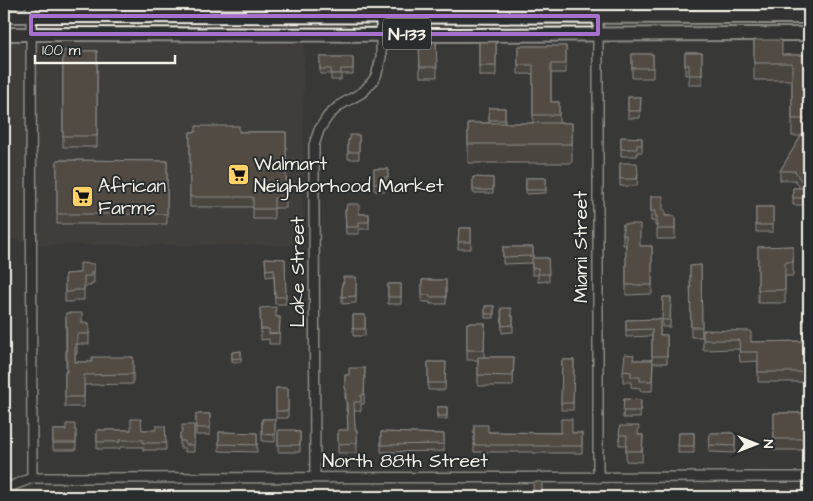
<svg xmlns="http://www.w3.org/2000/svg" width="813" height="501" font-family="'Architects Daughter',sans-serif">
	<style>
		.built { fill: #494540 }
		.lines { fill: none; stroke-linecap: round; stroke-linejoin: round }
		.street-casing { stroke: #f4f1e8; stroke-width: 12 }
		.primary-casing { stroke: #f4f1e8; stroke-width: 16 }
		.street { stroke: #2a2d2e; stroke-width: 9 }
		.primary { stroke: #2a2d2e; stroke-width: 12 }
		.wall { fill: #61544b; stroke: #f4f1e8 }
		.building { fill: #716257; stroke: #f4f1e8 }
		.marked { fill: none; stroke: #a571cd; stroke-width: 4; stroke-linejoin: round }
		.labels { text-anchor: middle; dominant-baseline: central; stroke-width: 4; stroke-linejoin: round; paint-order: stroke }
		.shield { fill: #2a2d2e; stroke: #b7b6b0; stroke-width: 1 }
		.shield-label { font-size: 18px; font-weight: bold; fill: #f4f1e8 }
		.poi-label { font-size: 19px; fill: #f4f1e8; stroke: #2a2d2e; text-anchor: start }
		.street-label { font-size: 19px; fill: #f4f1e8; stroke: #2a2d2e }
	</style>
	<rect width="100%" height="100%" fill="#383836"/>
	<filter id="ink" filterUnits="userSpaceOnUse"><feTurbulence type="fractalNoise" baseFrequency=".02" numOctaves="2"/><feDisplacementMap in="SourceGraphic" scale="10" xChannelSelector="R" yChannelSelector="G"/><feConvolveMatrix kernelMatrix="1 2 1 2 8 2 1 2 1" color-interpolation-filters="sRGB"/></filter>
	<g filter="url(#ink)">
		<!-- built -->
		<path class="built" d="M255,4H627L255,10Z
			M4,43L304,44L303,245H44L4,238Z"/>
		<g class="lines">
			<defs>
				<path id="street" d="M31,4L32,478
					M598,16V478
					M315,477L314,198V145L319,130L328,116L340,105L363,92L372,82L376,76L379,66L381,57V4
					M4,489L32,478L809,477"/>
				<path id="primary" d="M4,16L809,17
					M4,34L456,35L809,34"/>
			</defs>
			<!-- street casing -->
			<use href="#street" class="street-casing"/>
			<!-- primary casing -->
			<use href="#primary" class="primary-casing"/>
			<!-- street -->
			<use href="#street" class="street"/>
			<!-- primary -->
			<use href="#primary" class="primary"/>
		</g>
		<!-- wall -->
		<path class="wall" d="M754,40L782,55H809V136H803L809,146V191H803V205H793V188H800L795,180H780V171L801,136H792V80H754Z
			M419,42H436L437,77H420Z
			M479,42H496V76H479Z
			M518,46H566V73H551V102H559V123H572V163H468V123H489V108H505V123H533V74H518Z
			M63,51H97V147H63Z
			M685,53H702V85H689V75H685Z
			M632,54H653V78H632Z
			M320,57H353V74H341V80H331V74H320Z
			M628,97H641L640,118H628Z
			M190,132H286V208H274V219H253V207H190Z
			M359,135V159H348V140H350Z
			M621,137L642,138V152H637V156H621Z
			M57,160L167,161V224H57Z
			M620,163L638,175L637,186H620Z
			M374,169H388V184H385V191H375L374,190Z
			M473,177L493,178V193H473Z
			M526,178H546V193L526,194Z
			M651,196L663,210L665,216H675V239H657V226H655V221H651Z
			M756,207H773V232H756Z
			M345,210L359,214H369V229H359V234H346Z
			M623,224L640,246H652V294L626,295V245H623Z
			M459,228H471V249H458Z
			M4,234H5V252H4Z
			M793,246V276H785V303H758V247Z
			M503,247H533V258H548L549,281L538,282V275H532V263L503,264Z
			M265,258L285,259L286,304H275L274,276L266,277Z
			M94,264V283H91V286H84V300H73V302H65V274L80,273Z
			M701,265L702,337H691L690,266Z
			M356,277V303L342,304V283Z
			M422,280H446V304H430V302H422Z
			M388,284H401V304H388Z
			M663,297H671L670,327H662Z
			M485,306H494V318H485Z
			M260,308L276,317H280L279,344H269V339L261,340Z
			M501,308L511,316H513V332L502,333Z
			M66,313L82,323H89V344H77V354H75V362H92L133,357V384L84,385V407H65V372H66Z
			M805,313H809V337H805Z
			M353,315H365V336H353Z
			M660,319V335H667V363H653L652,391H640V388L631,387V382H623V371L634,360H652V336L626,337V320Z
			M467,323H485L484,357H514L513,386H478V360H467Z
			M703,330L751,342L809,341V382H758V361L740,362L739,349L703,350Z
			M241,351V362H232V352Z
			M562,360H574L573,410H561Z
			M428,362H446L445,390H428Z
			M365,368L364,404H361V411H354L355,430H357V453H338V430H348L347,411H346V398H345V375H349Z
			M276,388H288V418H276Z
			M624,399L641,400L640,418H623Z
			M437,407H447V419H437Z
			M774,413H809V450H774Z
			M196,414H210V435H196Z
			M262,419H275V442L262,441Z
			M194,425V452H185V448H180V433H182Z
			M474,425L488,432L582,433V453H533V452H474Z
			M165,426L166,450H143V447H120V449H97V430H156Z
			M620,426L639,435H643L642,462L626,461V445H619Z
			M53,430H76V450H53Z
			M278,430L300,432V452H278Z
			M219,432L257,433V452L219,451Z
			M381,432L444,434V451L381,452Z
			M679,433H694V453H678Z
			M710,433H735V453L709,452Z"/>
		<!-- building -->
		<path class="building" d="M754,40H782V55H809V119H792V63H754Z
			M419,42H436L437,67H420Z
			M479,42H496V66H479Z
			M518,46H566V64H551V102H559V115H533V65H518Z
			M63,51H97V136H63Z
			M685,53H702V75H689V65H685Z
			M632,54H653V68H632Z
			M320,57H353V69H341V74H331V69H320Z
			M628,97H641L640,111H628Z
			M489,108H505V120H489Z
			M468,123H572V144H468Z
			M196,126H239V132H286V198H274V209H253V197H190V132H196Z
			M802,134L809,146V171H808L809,173V181H801L795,171H780Z
			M350,135H359V152H348V140H350Z
			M621,137L642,138V145H637V149H621Z
			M57,160L167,161V214H57Z
			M620,163H637L638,175H637V179H620Z
			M374,169H388V177H385V184H375L374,183Z
			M473,177L493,178V190H473Z
			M526,178H546V190H526Z
			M793,188H803V198H793Z
			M651,196H663V210H665V216H675V229H657V216H655V211H651Z
			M347,204H359V214H369V222H359V227H346L345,210H346Z
			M756,207H773V225H756Z
			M623,224H640V246H652V285H626V235H623Z
			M459,228H471V242H458Z
			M4,234H5V245H4Z
			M793,246V262H785V290H758V247Z
			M503,247H533V256L503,257Z
			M265,258L285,259L286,297H275L274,269L266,270Z
			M532,258H548L549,274H538V268H532Z
			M80,263L94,264V272H91V276H84V290H73V292H65V274L80,273Z
			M701,265L702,327H691L690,266Z
			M343,277H356V296L342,297V283H344Z
			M4,279H5V289H4Z
			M422,280H446V297H430V295H422Z
			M388,284H401V297H388Z
			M663,297H671L670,320H662Z
			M4,305H5V360H4Z
			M485,306H494V314H485Z
			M276,307V317H280L279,333L269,334V329H261L260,308Z
			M501,308H511V316H513V325L502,326Z
			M66,313H82V323H89V334H77V344H75V362H92V357H133V374L84,375V397H65V372H67Z
			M805,313H809V326H805Z
			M353,315H365V329H353Z
			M660,319V335H667V356H652V329L626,330V320Z
			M467,323H485L484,350H467Z
			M703,330L751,331V342L809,341V372H758V352H740L739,340H703Z
			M241,351V358L232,359V352Z
			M625,354L634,355L633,360H653L652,381H640V377H631V372L623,371Z
			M478,357H514L513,376L478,375Z
			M562,360H574L573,403H561Z
			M428,362H446L445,383H428Z
			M349,368H365L364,395H361V402H354L355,430H357V443L338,444V430H348L347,402H346V389H345V375H349Z
			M276,388H288V411H276Z
			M624,399L641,400L640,411H623Z
			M437,407H447V416H437Z
			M774,413H809V439H774Z
			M196,414H210V428H196Z
			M131,419H141L142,430H156V426H165L166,443H143V440H119L120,442H97V430H131Z
			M262,419H275V435L262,434Z
			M561,419H572V433H582V446H533V445H474V425H488V432L561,433Z
			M66,424H75V430H76V443H53V430H66Z
			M182,425H194V445H185V441H180V433H182Z
			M620,426H639L638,435H643L642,451H626L627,435H619Z
			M278,430H296V432H300V445H278Z
			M219,432L257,433V445L219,444Z
			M381,432L444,434V444L381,445Z
			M679,433H694V446H678Z
			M710,433H735V446L709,445Z
			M533,482H542V497H533Z
			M774,492H788V497H774Z
			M263,495H284V497H263Z
			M483,496H493V497H483Z"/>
	</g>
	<!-- marked area -->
	<path d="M0 0H813V501H0ZM31,16H598V34H31Z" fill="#383836" fill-opacity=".55" fill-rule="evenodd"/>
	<path class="marked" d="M31,16H598V34H31Z"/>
	<!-- icons -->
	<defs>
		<symbol id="supermarket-square" viewBox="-11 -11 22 22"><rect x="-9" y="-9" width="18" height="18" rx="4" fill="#ffd166" stroke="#2a2d2e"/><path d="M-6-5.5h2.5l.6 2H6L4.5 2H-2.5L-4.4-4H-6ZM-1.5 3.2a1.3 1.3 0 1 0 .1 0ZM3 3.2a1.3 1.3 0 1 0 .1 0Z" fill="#111"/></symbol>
	</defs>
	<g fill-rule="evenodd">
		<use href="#supermarket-square" x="226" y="162" width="25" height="25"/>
		<use href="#supermarket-square" x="70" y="184" width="25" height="25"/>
	</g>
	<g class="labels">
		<!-- shield labels -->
		<rect class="shield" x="383" y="18.5" width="48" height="31" rx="4"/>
		<g class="shield-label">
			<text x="407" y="34">N-133</text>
		</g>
		<!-- poi labels -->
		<g class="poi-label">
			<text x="254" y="164">Walmart<tspan x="254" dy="22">Neighborhood Market</tspan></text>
			<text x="98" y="186">African<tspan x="98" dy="22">Farms</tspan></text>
		</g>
		<!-- street labels -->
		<g class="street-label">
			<text transform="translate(581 247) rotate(-90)">Miami Street</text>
			<text transform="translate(298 272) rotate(-90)">Lake Street</text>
			<text x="405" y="461">North 88th Street</text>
		</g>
	</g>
	<!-- margin -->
	<rect width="813" height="501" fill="none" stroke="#2a2d2e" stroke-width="20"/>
	<rect x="10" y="10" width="793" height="481" fill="none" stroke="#f4f1e8" stroke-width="2" filter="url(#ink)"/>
	<!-- north arrow -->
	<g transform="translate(756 444) rotate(90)" stroke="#2a2d2e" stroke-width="4" paint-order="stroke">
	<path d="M0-4L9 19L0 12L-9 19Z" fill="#f4f1e8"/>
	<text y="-8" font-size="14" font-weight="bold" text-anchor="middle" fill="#f4f1e8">N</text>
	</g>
	<!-- scale -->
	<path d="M35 55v8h140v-8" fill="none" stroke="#f4f1e8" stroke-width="2.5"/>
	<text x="42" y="55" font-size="15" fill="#f4f1e8" stroke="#2a2d2e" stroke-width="4" paint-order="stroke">100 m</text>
</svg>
